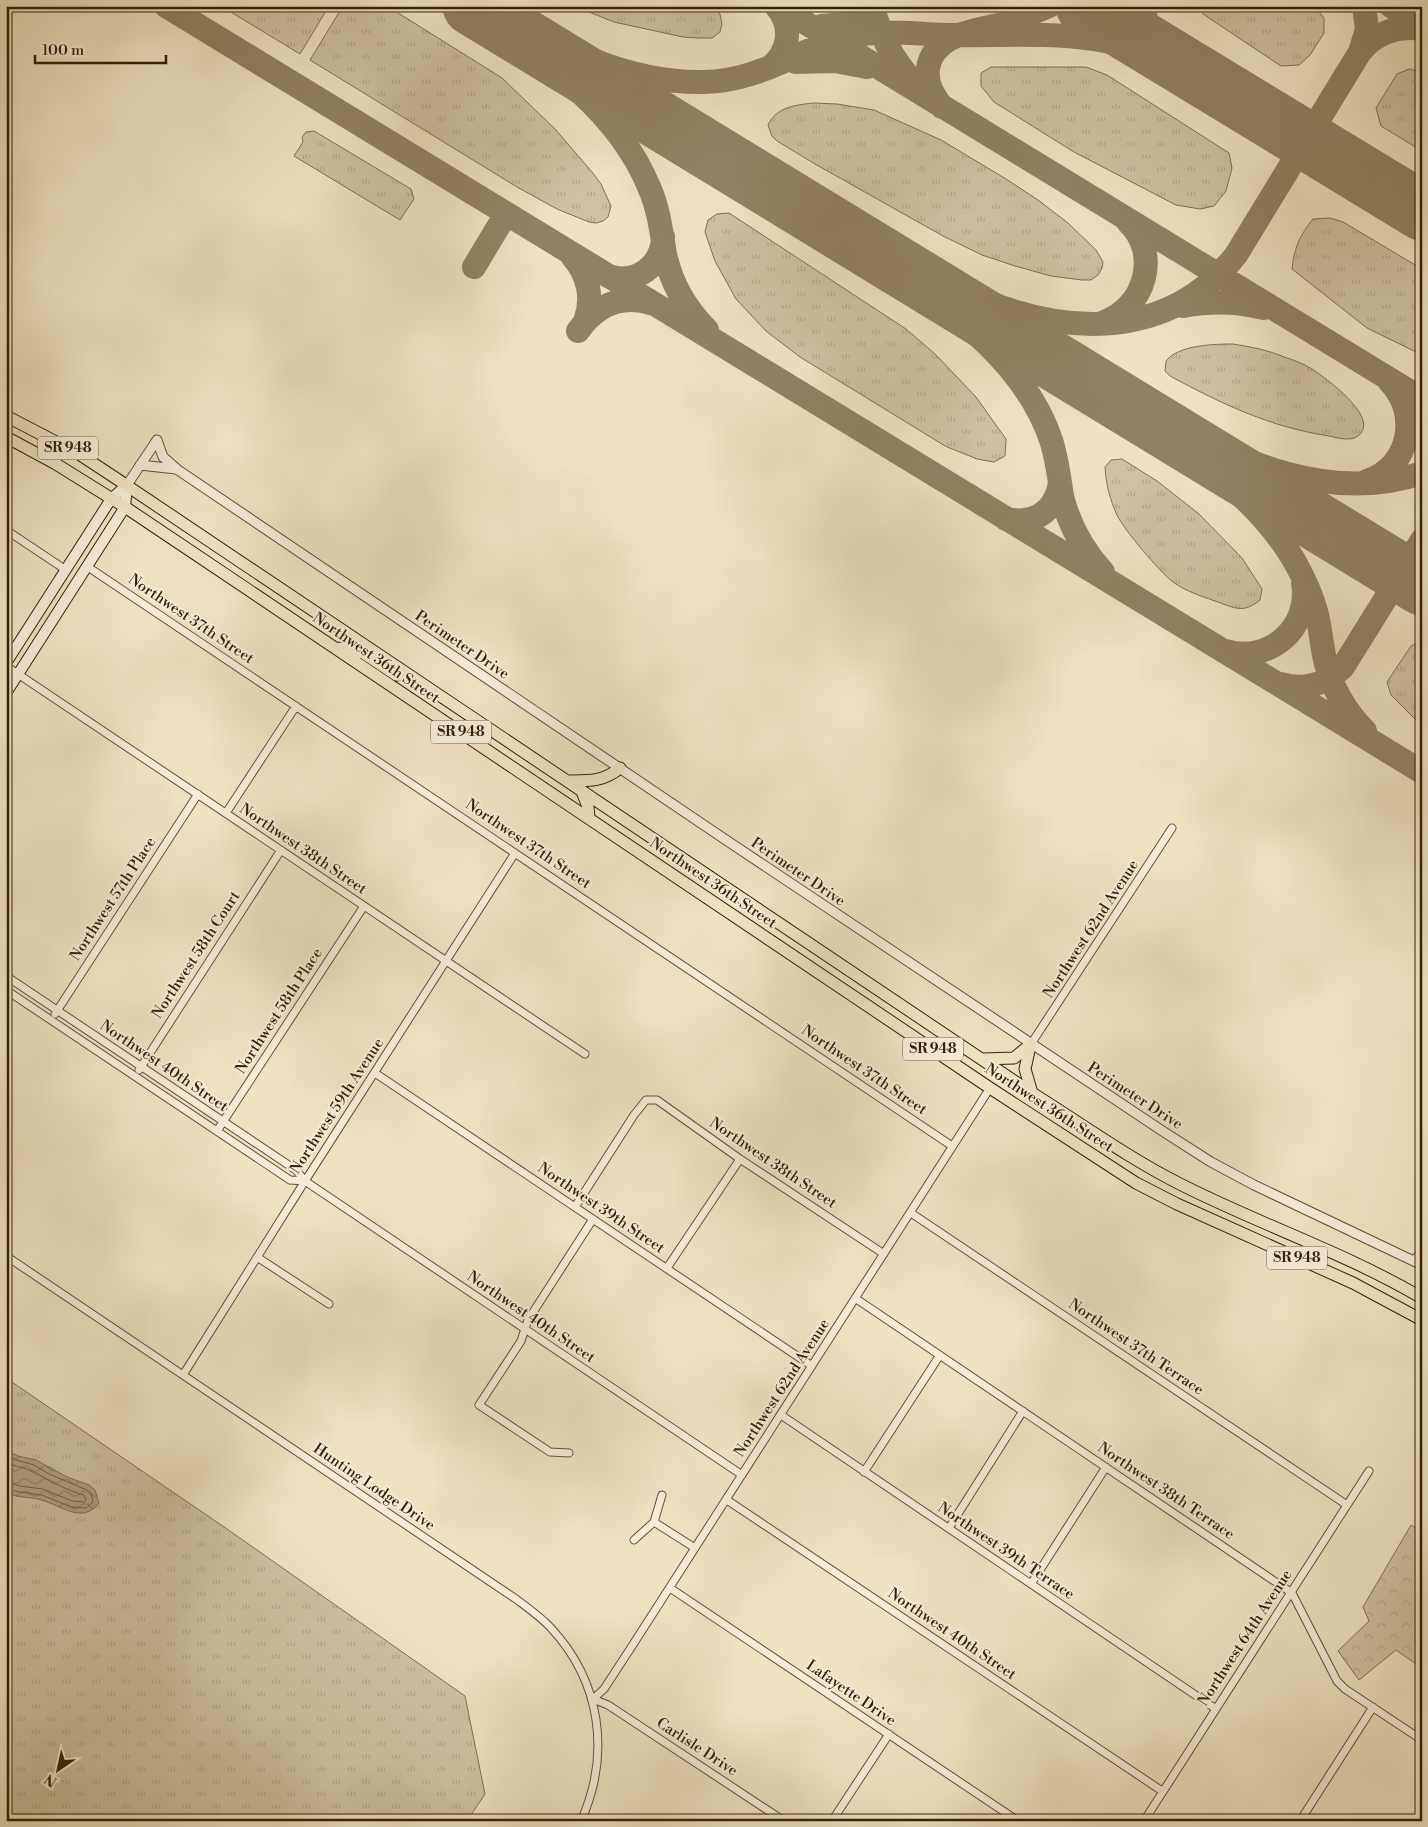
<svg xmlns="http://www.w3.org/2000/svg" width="1428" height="1827" font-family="'Libre Bodoni',serif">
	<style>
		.grass { fill: url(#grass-tufts); stroke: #817052 }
		.forest { fill: url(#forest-crowns); stroke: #817052 }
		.water { fill: url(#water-waves); stroke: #7e6d4f }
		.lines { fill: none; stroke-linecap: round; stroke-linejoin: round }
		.shore { stroke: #726042; stroke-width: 1 }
		.taxiway { stroke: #918162; stroke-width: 24 }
		.runway { stroke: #918162; stroke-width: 59 }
		.minor-casing { stroke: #625033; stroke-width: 9 }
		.tertiary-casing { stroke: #625033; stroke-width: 11 }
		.secondary-casing { stroke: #342004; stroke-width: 12 }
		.primary-casing { stroke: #342004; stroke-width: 13 }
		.minor { stroke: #f4ecd7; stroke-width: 7 }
		.tertiary { stroke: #f4ecd7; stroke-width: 9 }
		.secondary { stroke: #f4ecd7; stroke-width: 10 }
		.primary { stroke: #eee2c1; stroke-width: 11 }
		.labels { text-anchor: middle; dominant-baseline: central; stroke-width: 4; stroke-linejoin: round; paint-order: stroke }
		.shield { fill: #f4ecd7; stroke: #6e5d43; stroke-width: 1 }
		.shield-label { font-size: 14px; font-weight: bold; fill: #342004 }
		.street-label { font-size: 15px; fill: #342004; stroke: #f4ecd7 }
	</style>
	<defs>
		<pattern id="grass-tufts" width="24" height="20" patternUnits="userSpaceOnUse" patternTransform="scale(1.25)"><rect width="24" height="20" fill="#cec1a1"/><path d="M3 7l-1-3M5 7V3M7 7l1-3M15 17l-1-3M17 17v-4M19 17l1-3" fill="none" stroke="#b2a689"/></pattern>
		<pattern id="forest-crowns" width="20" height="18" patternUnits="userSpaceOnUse" patternTransform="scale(1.25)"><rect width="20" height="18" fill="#cec1a1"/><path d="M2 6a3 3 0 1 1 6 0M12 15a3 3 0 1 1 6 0" fill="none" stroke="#b2a689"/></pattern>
		<pattern id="water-waves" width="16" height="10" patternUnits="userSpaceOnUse" patternTransform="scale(1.25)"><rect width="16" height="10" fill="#afa081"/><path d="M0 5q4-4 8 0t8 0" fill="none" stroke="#8f8267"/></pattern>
	</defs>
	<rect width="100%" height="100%" fill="#eee2c1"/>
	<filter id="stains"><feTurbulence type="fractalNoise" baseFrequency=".004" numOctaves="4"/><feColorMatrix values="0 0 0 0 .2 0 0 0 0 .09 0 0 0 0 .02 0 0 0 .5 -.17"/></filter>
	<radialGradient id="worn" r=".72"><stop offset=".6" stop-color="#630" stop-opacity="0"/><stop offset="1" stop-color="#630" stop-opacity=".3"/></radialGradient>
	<!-- grass -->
	<path class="grass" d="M221,6H329L300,54Z
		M343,6H387L502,78L555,129L592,172L601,184L611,206L608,217L603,221L596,223L589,222L557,209L517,187L310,60Z
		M574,6H713L720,14L722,24L720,32L712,38H698L683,37L614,22Z
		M1200,6H1314L1324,18V33L1310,55L1299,65L1281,66L1203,14Z
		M991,67H1086L1107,75L1229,153L1232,168L1226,191L1214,206L1200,209L1176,205L1074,152L994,102L981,86V73Z
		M1409,69L1422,72V151L1381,126L1376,108L1397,74Z
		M813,103L837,104L874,110L941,140L1006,179L1038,200L1068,223L1096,250L1103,262L1102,268L1098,275L1091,280H1082L1051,276L1015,266L982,255L943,236L815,164L777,141L772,136L768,125C776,107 796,105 813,103Z
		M314,131L411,189L414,199L400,220L294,156L303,142L302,137L306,132Z
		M729,213L906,329L935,354L976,397L1006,439L1005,456L994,462L977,459L945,446L800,357L766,331L736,299L715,261L705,232L708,220L717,214Z
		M1330,218L1343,222L1422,269V355L1367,328L1292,269C1294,248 1300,235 1313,219Z
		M1233,344C1251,347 1268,350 1284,357C1294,360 1304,364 1312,369C1326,378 1376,415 1361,433C1353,443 1339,438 1329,436C1270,427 1222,404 1170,376L1165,371L1166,361C1178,345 1214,344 1233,344Z
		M1122,459L1157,481L1199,514L1242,558L1262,589L1260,600C1243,614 1235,608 1215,601C1201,596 1185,591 1173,582C1160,572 1124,530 1117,515C1110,500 1106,484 1105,467L1111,460Z
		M1422,641V726L1391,695L1387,682L1411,646Z
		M6,1378L227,1529L465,1696L485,1794L467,1821H6Z"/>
	<!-- forest -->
	<path class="forest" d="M1411,1525L1422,1532V1664L1419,1666L1396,1650L1359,1680L1338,1651L1369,1621L1363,1607Z"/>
	<!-- water -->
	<path class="water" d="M6,1450L18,1456L36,1460L67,1477L89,1485L95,1490L99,1503C82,1525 61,1505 41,1500C29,1496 18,1499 6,1492Z"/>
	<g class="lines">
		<!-- shore -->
		<path class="shore" d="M6,1455L16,1460L34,1465L49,1474L87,1490L91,1493L93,1502L86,1508L71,1507L42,1495L19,1492L6,1489
			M6,1462C15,1467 24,1467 33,1472C50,1480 65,1490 84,1495L86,1500L84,1502L72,1501L43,1489L20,1486L6,1482"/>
		<!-- taxiway -->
		<path class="taxiway" d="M166,6L1422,772
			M464,6C535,55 615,104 649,187C659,209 661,231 665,254C671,282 686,309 707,330
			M482,6C552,43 623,84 704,82C760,81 796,50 848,37C880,29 916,34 949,35C997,36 1046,32 1093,39C1130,44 1166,60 1200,76
			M778,6L1422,399
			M873,6C879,35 894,61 914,83
			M1144,6C1145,27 1154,41 1167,56
			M1391,6L1422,25
			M822,26L843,24L860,14
			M1360,52C1375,33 1398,25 1422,29
			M796,62L835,61L867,67
			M769,68C790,52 793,26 776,6
			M942,107C933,95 926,84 928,68C934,32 979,31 1006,23C1021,18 1035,12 1049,6
			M794,203C826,220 857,237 888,253C921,271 953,289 987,302C1077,337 1173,336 1236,255L1360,52L1367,29L1364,6
			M572,256C588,274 594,298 585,321
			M474,267L506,214
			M896,273C958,315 1026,366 1051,440C1057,458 1059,477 1062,496C1069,525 1083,550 1103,572
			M608,276C635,285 662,267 663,237
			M1183,306C1210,301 1237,301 1263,308
			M1104,322C1145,308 1161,253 1128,222
			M578,331C595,307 620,294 650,303
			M1055,362C1136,422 1243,472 1295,562C1304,578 1311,593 1316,611C1320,625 1321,640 1324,655C1329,683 1345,711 1365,731
			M1162,420C1242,462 1330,504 1422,473
			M1367,481C1411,467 1420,412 1389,381
			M1006,519C1034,525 1055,512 1060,483
			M1226,651C1268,664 1311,628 1303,583
			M1281,684C1304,691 1326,684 1343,667L1422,540"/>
		<!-- runway -->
		<path class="runway" d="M472,6L1422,586
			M1085,6L1422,211"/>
		<defs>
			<path id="minor" d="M6,530L66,570
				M88,567L952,1146
				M6,666L585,1054
				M226,813L296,706
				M6,976L296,1170L305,1181L742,1475
				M6,990L290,1180L305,1181
				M55,1014L198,794
				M1031,1044L1172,828
				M139,1070L281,850
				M375,1073L812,1366
				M217,1131L364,906
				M575,1207L634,1115L646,1100H657L740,1159L884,1254
				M911,1213L1347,1505
				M6,1256L516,1599C528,1608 541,1617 551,1628C601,1682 611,1754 581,1821
				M257,1257L329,1304
				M1414,1260L1422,1250
				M667,1268L740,1159
				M855,1298L1292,1593L1337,1681L1345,1689L1422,1740
				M183,1375L305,1181L515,853
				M781,1415L1216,1709
				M569,1453L550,1452L479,1405L521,1341L528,1320L593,1219
				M864,1472L940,1355
				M727,1500L1162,1791
				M654,1522L695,1548
				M949,1528L1023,1411
				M634,1540L654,1522L662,1495
				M1031,1584L1106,1467
				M670,1588L1018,1821
				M784,1821L608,1705L593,1699L604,1689L634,1643L990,1088
				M832,1821L889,1734
				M1144,1821L1369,1471
				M1300,1821L1373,1707"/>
			<path id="tertiary" d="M157,440L163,457L178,470L729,842L1164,1132L1211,1162L1254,1185L1422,1265
				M140,465L176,469
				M127,485L157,440"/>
			<path id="secondary" d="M6,663L111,499L127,485
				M6,693L125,507L127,485"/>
			<path id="primary" d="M6,416L79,454L114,477L1032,1093C1080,1123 1127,1157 1178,1183C1258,1224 1344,1252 1422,1298
				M6,437L56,464L125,507L990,1088L1136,1183L1177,1204L1353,1283L1422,1320
				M340,648L363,653L396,675L402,674
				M568,781C588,781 603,782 620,768
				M581,789L588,807L589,818
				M1030,1046L1025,1069L1032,1093
				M983,1059L1014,1058L1031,1044"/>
		</defs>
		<!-- minor casing -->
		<use href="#minor" class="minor-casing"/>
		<!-- tertiary casing -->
		<use href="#tertiary" class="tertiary-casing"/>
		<!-- secondary casing -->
		<use href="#secondary" class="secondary-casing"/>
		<!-- primary casing -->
		<use href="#primary" class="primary-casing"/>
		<!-- minor -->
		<use href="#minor" class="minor"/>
		<!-- tertiary -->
		<use href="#tertiary" class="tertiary"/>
		<!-- secondary -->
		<use href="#secondary" class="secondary"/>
		<!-- primary -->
		<use href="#primary" class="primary"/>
	</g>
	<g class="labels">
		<!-- shield labels -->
		<g class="shield">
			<rect x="38" y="436.5" width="60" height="23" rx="4"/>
			<rect x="431" y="720.5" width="60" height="23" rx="4"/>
			<rect x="903" y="1037.5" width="60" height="23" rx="4"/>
			<rect x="1267" y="1246.5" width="60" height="23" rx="4"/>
		</g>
		<g class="shield-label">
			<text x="68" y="448">SR 948</text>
			<text x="461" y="732">SR 948</text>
			<text x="933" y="1049">SR 948</text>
			<text x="1297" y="1258">SR 948</text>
		</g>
		<!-- street labels -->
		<g class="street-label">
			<text transform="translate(191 619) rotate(34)">Northwest 37th Street</text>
			<text transform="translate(462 645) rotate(34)">Perimeter Drive</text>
			<text transform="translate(376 658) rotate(34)">Northwest 36th Street</text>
			<text transform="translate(528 844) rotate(34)">Northwest 37th Street</text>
			<text transform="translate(303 849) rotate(34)">Northwest 38th Street</text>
			<text transform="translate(798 872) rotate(34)">Perimeter Drive</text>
			<text transform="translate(713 883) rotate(34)">Northwest 36th Street</text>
			<text transform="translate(113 899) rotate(-57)">Northwest 57th Place</text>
			<text transform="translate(1091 929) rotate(-57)">Northwest 62nd Avenue</text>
			<text transform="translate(196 955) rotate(-57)">Northwest 58th Court</text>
			<text transform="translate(279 1011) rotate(-57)">Northwest 58th Place</text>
			<text transform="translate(164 1066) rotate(34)">Northwest 40th Street</text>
			<text transform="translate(864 1070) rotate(34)">Northwest 37th Street</text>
			<text transform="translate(1135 1096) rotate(33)">Perimeter Drive</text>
			<text transform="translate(337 1106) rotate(-57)">Northwest 59th Avenue</text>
			<text transform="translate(1049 1108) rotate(33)">Northwest 36th Street</text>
			<text transform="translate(773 1163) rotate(34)">Northwest 38th Street</text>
			<text transform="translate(601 1208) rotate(34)">Northwest 39th Street</text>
			<text transform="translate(531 1317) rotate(34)">Northwest 40th Street</text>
			<text transform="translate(1136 1347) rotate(34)">Northwest 37th Terrace</text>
			<text transform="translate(782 1388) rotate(-57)">Northwest 62nd Avenue</text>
			<text transform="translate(374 1487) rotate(34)">Hunting Lodge Drive</text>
			<text transform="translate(1166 1491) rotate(34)">Northwest 38th Terrace</text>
			<text transform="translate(1006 1551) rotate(34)">Northwest 39th Terrace</text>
			<text transform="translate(952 1634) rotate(34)">Northwest 40th Street</text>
			<text transform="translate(1245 1638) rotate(-57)">Northwest 64th Avenue</text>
			<text transform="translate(851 1693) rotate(34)">Lafayette Drive</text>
			<text transform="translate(697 1747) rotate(33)">Carlisle Drive</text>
		</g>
	</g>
	<!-- margin -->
	<rect width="1428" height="1827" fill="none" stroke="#eee2c1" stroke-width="25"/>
	<rect x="8" y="8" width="1413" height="1812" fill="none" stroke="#342004" stroke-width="2.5"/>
	<rect x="12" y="12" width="1403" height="1802" fill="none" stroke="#342004"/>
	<!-- north arrow -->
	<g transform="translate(58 1770) rotate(214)" stroke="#f4ecd7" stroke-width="4" paint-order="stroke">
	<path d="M0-4L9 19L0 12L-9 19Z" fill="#342004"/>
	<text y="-8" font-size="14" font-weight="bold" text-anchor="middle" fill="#342004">N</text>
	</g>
	<!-- scale -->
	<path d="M35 55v8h131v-8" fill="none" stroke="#342004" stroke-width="2.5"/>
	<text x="42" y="55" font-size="15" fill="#342004" stroke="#f4ecd7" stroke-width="4" paint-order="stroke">100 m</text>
	<rect width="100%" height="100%" filter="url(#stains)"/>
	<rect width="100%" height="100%" fill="url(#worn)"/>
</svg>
